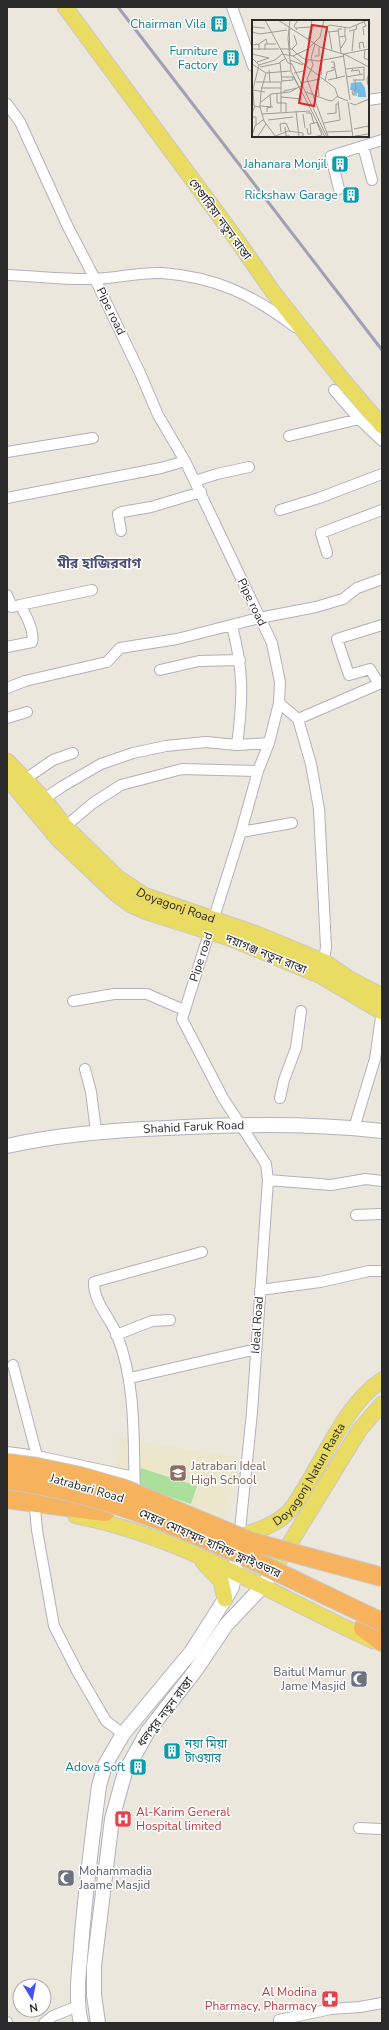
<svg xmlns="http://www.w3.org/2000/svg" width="389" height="2030" font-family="'Nunito Sans','Noto Sans Bengali',sans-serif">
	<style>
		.education { fill: #ece6cd }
		.grass { fill: #abe09c }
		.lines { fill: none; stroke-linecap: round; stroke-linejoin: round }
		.street-casing { stroke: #b0b1bd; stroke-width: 12 }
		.secondary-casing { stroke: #b0b1bd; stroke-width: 16 }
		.primary-casing { stroke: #c8c8c8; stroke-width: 17 }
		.highway-casing { stroke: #c8c8c8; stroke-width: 20 }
		.street { stroke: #fff; stroke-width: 10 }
		.secondary { stroke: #fff; stroke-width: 14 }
		.primary { stroke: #eadb63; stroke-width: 15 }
		.highway { stroke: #f7b25d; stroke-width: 18 }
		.rail { stroke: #a0a0b4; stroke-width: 3 }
		.highway-bridge-casing { stroke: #c8c8c8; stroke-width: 20; stroke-linecap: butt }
		.highway-bridge { stroke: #f7b25d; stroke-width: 18 }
		.labels { text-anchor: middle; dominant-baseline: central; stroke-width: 3; stroke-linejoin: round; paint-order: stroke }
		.culture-label { font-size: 12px; fill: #0d838f; stroke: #fff; text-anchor: end }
		.street-label { font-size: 12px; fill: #2a2a2a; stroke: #fff }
		.education-label { font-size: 12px; fill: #785e54; stroke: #fff; text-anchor: start }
		.worship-label { font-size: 12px; fill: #5b616d; stroke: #fff; text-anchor: end }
		.health-label { font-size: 12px; fill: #be3a42; stroke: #fff; text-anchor: start }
		.quarter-label { font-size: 14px; font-weight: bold; fill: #4d4f79; stroke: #fff }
		.inset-road { fill: none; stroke: #9e9b95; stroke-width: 1 }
		.view { fill: #d62828; fill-opacity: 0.15; stroke: #d62828; stroke-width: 2 }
		.inset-edge { fill: none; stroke: #2a2a2a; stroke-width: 2 }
	</style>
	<rect width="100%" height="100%" fill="#ece7dd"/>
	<!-- education -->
	<path class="education" d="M115,1437L241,1458L223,1524L120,1488Z"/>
	<!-- grass -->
	<path class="grass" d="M141,1468L197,1486L191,1504L135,1485Z"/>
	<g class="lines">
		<defs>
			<path id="street" d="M232,7L253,66
				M368,100L382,98
				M7,104L20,122L67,225L95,279L140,373L158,415L185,461L272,643L280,682L279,703L269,743L258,771L241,832L182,1019L223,1098L266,1164L268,1180L252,1412L239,1540
				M363,146L372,180
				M339,189L331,156L382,140
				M7,275C36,276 66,280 95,279C117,278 140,272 162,273C216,277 253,295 295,327
				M334,390L359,419L382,441
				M289,436L359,419
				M7,452L93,438
				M195,481L217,474L249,467
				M7,498L161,468L185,461
				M280,510L319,498L382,474
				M121,531L118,514L122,512L151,507L201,492
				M327,553L321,533L382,510
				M7,595L12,607L20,605C26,615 35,631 32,642L7,647
				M20,605L92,590
				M232,626C244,672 243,699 237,745
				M160,670L199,661L240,660
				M7,688L25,681L107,662L120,648L177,639L259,618L316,607L343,599L357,588L382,579
				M279,703L298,719L311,764L319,809L326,947L323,967
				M7,718L27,712
				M298,719L379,684L370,669L349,675L337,639L382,625
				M21,782L53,760L73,753
				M39,802L63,786L101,764L133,753L166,746L206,742L237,745L269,743
				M61,830L93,803L121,785L182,769L258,771
				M241,832L292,823
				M73,1001L114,994H147L184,1010
				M85,1069L91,1092L96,1131
				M280,1098L284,1080L296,1048L301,1011
				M354,1128L375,1059L382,1010
				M268,1180L331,1185L366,1179L382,1181
				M356,1215L382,1214
				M260,1290L320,1282L369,1271H382
				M116,1335L152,1321L170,1320
				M13,1365L37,1456
				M130,1378L256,1349
				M7,1452L37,1456L134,1477
				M135,1496C133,1443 137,1386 117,1335C110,1318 93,1301 94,1282L202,1252
				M35,1509L37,1530L54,1626L77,1671L106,1721L123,1734
				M359,1828L382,1829
				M7,2022V2023
				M44,2023L53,2016L78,2006
				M279,2023V2020L331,2009L360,2007L382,2003"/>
			<g id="secondary">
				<path id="s1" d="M7,1146C60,1134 113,1130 167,1128C238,1124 310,1123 382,1131"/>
				<path d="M81,2023C75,1998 79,1972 81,1947C85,1893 92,1839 99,1786L105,1765L123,1734L192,1651L225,1599L232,1587L238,1551"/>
				<path d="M98,2023L94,1995V1966L112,1819L125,1772L148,1731L195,1671L226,1625L262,1587L274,1569"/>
			</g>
			<g id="primary">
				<path d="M65,7L237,240L273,292L337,373L382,426"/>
				<path id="s2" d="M7,761L44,799L65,826L118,878L144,895L257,934L325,962L348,978L382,996"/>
				<path d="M7,778L59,840L115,893L131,905L147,912L232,939L321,976L382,1012"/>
				<path d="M76,1516C183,1536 276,1597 374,1641"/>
				<path id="s3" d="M232,1537C249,1534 272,1527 285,1515C293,1509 298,1499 303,1491C326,1455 346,1404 382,1380"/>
				<path d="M203,1562L221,1581L225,1599"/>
				<path d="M274,1569L360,1429L382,1404"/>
			</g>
			<path id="highway" d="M7,1499L105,1512
				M363,1628L382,1642"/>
		</defs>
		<!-- street casing -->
		<use href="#street" class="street-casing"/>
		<!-- secondary casing -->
		<use href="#secondary" class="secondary-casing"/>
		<!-- primary casing -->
		<use href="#primary" class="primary-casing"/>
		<!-- highway casing -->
		<use href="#highway" class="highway-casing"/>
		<!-- street -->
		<use href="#street" class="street"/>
		<!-- secondary -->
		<use href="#secondary" class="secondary"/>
		<!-- primary -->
		<use href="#primary" class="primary"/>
		<!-- highway -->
		<use href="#highway" class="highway"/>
		<!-- rail -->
		<path class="rail" d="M118,7L382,350"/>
		<defs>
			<path id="highway-bridge" d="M7,1463L37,1467L80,1476L125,1489L252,1542L382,1577
				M7,1480C141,1497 261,1566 382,1622"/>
		</defs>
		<!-- highway-bridge casing -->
		<use href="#highway-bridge" class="highway-bridge-casing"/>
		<!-- highway-bridge -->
		<use href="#highway-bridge" class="highway-bridge"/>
	</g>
	<!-- icons -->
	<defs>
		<symbol id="building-square" viewBox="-11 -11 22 22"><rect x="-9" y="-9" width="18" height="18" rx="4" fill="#0f9aa8" stroke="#fff"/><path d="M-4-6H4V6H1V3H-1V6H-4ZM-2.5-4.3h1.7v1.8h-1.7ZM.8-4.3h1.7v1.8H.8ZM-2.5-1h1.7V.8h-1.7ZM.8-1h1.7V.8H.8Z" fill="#fff"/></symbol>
		<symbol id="school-square" viewBox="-11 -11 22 22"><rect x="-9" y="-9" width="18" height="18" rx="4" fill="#8d6e63" stroke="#fff"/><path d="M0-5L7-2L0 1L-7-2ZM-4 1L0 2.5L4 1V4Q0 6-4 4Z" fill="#fff"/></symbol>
		<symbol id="mosque-square" viewBox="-11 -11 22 22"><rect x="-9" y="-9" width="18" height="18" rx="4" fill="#6b7280" stroke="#fff"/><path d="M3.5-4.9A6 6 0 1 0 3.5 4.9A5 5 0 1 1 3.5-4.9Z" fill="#fff"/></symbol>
		<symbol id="hospital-square" viewBox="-11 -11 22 22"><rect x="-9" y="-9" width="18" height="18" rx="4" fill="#e0444e" stroke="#fff"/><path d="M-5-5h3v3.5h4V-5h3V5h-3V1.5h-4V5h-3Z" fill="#fff"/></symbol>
		<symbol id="pharmacy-square" viewBox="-11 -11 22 22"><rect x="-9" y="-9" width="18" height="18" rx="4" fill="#e0444e" stroke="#fff"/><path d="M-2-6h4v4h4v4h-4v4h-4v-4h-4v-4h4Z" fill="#fff"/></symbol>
	</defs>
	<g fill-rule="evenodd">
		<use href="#building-square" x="209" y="14" width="20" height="20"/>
		<use href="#building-square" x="221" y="48" width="20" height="20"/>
		<use href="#building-square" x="330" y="154" width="20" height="20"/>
		<use href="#building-square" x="341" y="185" width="20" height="20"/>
		<use href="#school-square" x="168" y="1463" width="20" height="20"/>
		<use href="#mosque-square" x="349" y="1669" width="20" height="20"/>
		<use href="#building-square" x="162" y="1741" width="20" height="20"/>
		<use href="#building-square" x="128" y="1757" width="20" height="20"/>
		<use href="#hospital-square" x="113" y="1809" width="20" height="20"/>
		<use href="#mosque-square" x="56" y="1868" width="20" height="20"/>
		<use href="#pharmacy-square" x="320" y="1989" width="20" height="20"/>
	</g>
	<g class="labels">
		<!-- culture labels -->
		<g class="culture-label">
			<text x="206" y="24">Chairman Vila</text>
			<text x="218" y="51">Furniture<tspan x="218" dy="14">Factory</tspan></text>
			<text x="327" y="164">Jahanara Monjil</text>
			<text x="338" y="195">Rickshaw Garage</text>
			<text x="185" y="1744" text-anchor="start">নয়া মিয়া<tspan x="185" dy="14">টাওয়ার</tspan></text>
			<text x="125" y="1767">Adova Soft</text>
		</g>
		<!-- street labels -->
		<g class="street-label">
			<text transform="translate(220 219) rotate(54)">গেণ্ডারিয়া নতুন রাস্তা</text>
			<text transform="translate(111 311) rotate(64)">Pipe road</text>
			<text transform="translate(252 602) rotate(64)">Pipe road</text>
			<text stroke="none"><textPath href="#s2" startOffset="226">Doyagonj Road</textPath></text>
			<text transform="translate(266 954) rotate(22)">দয়াগঞ্জ নতুন রাস্তা</text>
			<text transform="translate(201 957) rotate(-72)">Pipe road</text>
			<text stroke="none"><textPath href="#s1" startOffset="188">Shahid Faruk Road</textPath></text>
			<text transform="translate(257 1325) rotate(-86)">Ideal Road</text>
			<text stroke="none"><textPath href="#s3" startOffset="105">Doyagonj Natun Rasta</textPath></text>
			<text transform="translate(87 1488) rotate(16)">Jatrabari Road</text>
			<text transform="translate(210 1543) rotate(24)">মেয়র মোহাম্মদ হানিফ ফ্লাইওভার</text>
			<text transform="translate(165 1712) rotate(-53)">ধলপুর নতুন রাস্তা</text>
		</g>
		<!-- education labels -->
		<g class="education-label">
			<text x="191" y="1466">Jatrabari Ideal<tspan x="191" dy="14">High School</tspan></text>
		</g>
		<!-- worship labels -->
		<g class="worship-label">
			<text x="346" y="1672">Baitul Mamur<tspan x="346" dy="14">Jame Masjid</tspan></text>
			<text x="79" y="1871" text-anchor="start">Mohammadia<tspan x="79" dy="14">Jaame Masjid</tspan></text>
		</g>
		<!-- health labels -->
		<g class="health-label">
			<text x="136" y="1812">Al-Karim General<tspan x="136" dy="14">Hospital limited</tspan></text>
			<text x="317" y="1992" text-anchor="end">Al Modina<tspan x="317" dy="14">Pharmacy, Pharmacy</tspan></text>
		</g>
		<!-- quarter labels -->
		<g class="quarter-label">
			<text x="99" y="563">মীর হাজিরবাগ</text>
		</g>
	</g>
	<!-- overview -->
	<g transform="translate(252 20)">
		<rect width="117" height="117" fill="#ece7dd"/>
		<path d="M109,62L113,68L114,77H106V73L101,75L102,70H98L99,63Z" fill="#75bce9"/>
		<path class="inset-road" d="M13,0L36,43L40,44L75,117M26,0L68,27L94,35L117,47M38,0L36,18L39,51L73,117M0,7L13,8M75,7L76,12L86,11M44,8L58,7M72,8L78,5L97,8L116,0M45,10L42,6L46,0M97,11L105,9L104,5M0,12L8,14L35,10M77,12L80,30M112,15L111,7L114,6L112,2M87,17L93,16V7M56,21L60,0M7,24L14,19L15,23M63,24L59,38L61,45L55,59L76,116M0,25L7,24V30M89,28L94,20L93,16M0,29H27M28,29H40L44,33M40,29L45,24L42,15M108,29L107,23L111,22L112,28M13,30V24H24M113,30L112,38L117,40M100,31L102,10M44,33L52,39L66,41L92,36M89,33L86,9H90M91,33L98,80M0,34L17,38L5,42M92,34L117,29M38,35L37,10L39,9M41,36L83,68L86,77L96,81M41,36L56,29L68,17L72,0M62,36H67V27M0,38L7,45L23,40L30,34L41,36M38,40L51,45M79,42H82L83,47L79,48M0,44L14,53M82,44L85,59M7,45L1,69L2,86L8,87L12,101L24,117M8,47L28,43M94,49L112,47V60H101M101,49L99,51L107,50L108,54M17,50L18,62M117,52L115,60L117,69M42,53L52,51L56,40M69,55L70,41M41,56L49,71M30,57H41V60L30,61M94,57L111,54M76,60L93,56M103,60L104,70L100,71L101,75H105M66,61L67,76M73,61L75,52L82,50V48M4,62H30L28,42L33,39M29,62V92M48,63L68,59M9,68H29M1,70L13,72M54,72L75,80L80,81L86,76M32,73V71L45,68M25,74V83H34V92M29,77L50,79M9,82L19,74L38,72L49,66M96,82L101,117M98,83L103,85L117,79M3,86L0,93L1,97H4V105M8,86L21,87M8,87L9,71L14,53L38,51M44,91L47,117M15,92V88L19,87L18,75M54,93H59L62,104M10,94L58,91M51,94L53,108M75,94L84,93V84H86M16,100L41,97M72,103L88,100L86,81M33,107L34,116H38M55,108L56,114H59L58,104L66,102M102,109L116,106L117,111M29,112L28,104L34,103L38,112M75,112L100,111M1,113L3,106L11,100M6,116L14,104M103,116L117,114M21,117L36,111L51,113V117M62,117L70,115L65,103"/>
		<path class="view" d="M60,5L75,7L62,86L47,83Z"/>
		<rect width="117" height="117" class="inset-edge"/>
	</g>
	<!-- border -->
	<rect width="389" height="2030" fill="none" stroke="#2a2a2a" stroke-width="16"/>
	<!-- north arrow -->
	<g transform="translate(32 1998) rotate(170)"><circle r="19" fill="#ffffff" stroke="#aaaaaa"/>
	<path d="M0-3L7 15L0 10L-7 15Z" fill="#4450f1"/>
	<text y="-6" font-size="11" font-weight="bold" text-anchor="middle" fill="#2a2a2a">N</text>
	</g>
</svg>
